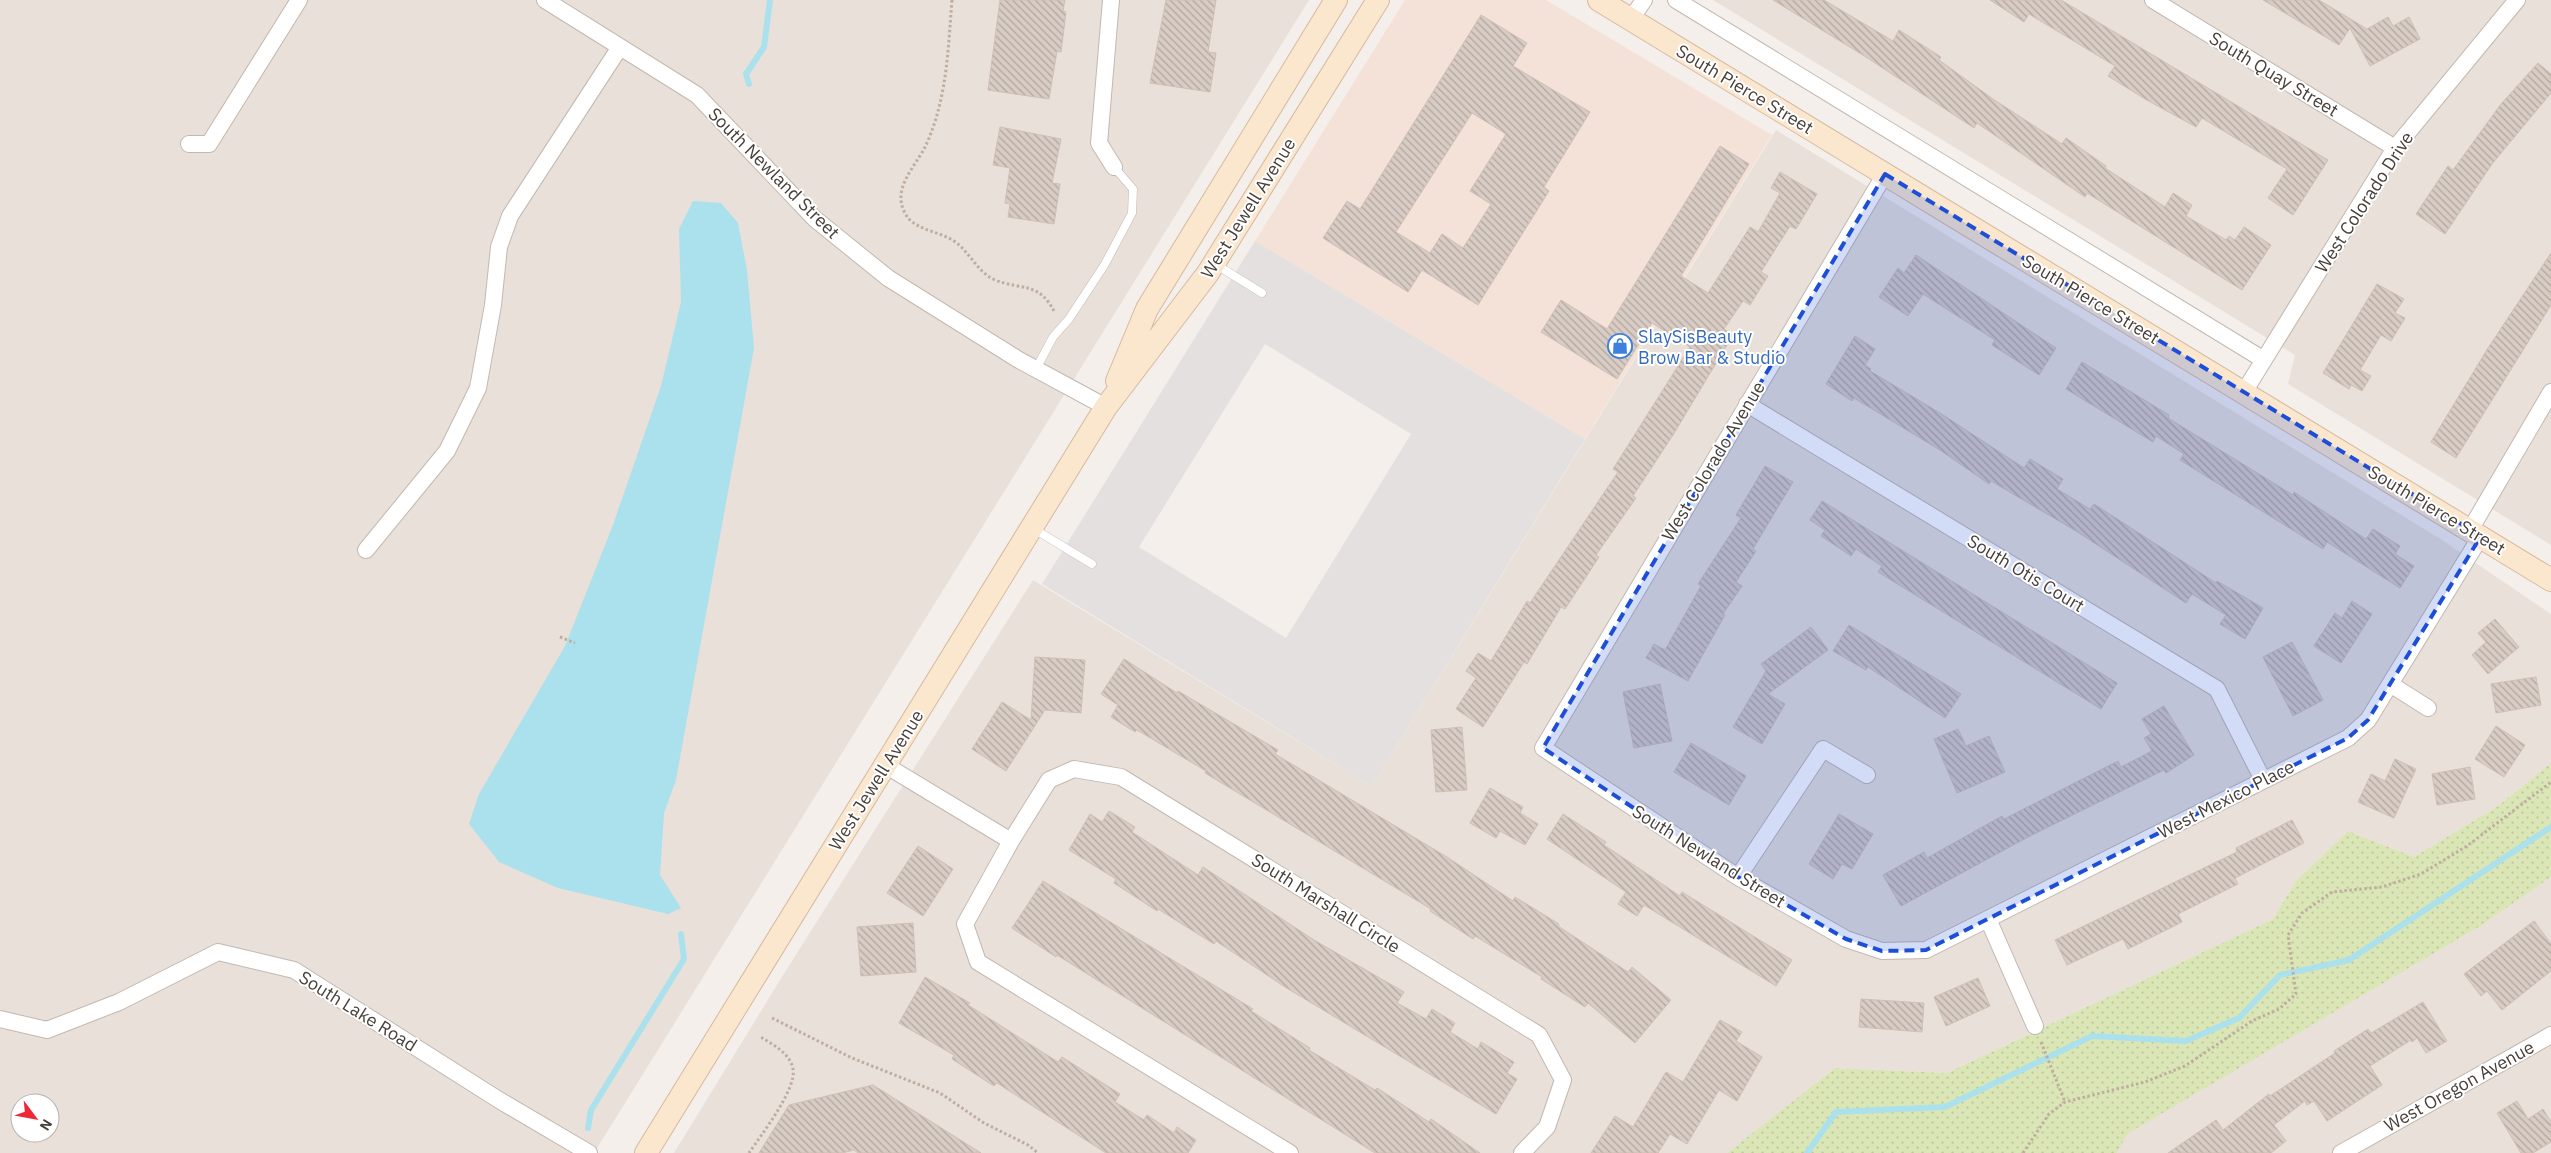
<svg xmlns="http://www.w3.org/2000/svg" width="2551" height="1153" font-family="'IBM Plex Sans',sans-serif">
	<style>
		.residential { fill: #e8e0d9; fill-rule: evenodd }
		.commercial { fill: #f4e2d8 }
		.grass { fill: url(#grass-dots) }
		.parking { fill: #e3e0df; fill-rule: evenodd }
		.water { fill: #abe1ed }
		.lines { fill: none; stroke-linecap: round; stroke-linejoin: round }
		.stream { stroke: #abe1ed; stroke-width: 6 }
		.building { fill: url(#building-back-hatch); stroke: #d0bfb4; fill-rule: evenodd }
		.lane-casing { stroke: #c2b8b1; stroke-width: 9 }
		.street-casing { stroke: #c2b8b1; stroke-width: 18 }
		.secondary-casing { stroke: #d4ba9f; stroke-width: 24 }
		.path { stroke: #c0ada0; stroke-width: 3; stroke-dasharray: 2.5 2.5; stroke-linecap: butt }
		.lane { stroke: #fff; stroke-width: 8 }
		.street { stroke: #fff; stroke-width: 16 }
		.secondary { stroke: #fbe6ce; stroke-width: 22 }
		.marked { fill: #1d4ed8; fill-opacity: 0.2; stroke: #1d4ed8; stroke-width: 4; stroke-dasharray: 10 6; stroke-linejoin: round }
		.labels { text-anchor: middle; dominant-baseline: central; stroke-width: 4; stroke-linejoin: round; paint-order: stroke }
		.street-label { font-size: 18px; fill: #483f39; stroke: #fff }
		.shop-label { font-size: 18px; fill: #366cbe; stroke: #fff; text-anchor: start }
	</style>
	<defs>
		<pattern id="grass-dots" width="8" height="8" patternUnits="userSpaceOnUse" patternTransform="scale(1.25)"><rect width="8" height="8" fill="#dbe6b6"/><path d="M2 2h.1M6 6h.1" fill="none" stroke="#bdc69d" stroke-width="1.8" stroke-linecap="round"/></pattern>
		<pattern id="building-back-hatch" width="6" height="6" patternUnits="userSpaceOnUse" patternTransform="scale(1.25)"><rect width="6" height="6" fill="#d8ccc4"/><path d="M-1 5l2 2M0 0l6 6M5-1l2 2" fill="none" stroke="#b1a7a0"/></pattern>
	</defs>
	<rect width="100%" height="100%" fill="#f4efeb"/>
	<!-- residential -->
	<path class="residential" d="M0,0H1309L594,1153H0ZM20,1103H50V1133H20Z
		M1713,0H2551V545L2288,384L2295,355Z
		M1776,130L2442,540L2551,614V763L2498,806L2414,857L2348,831L2296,881L2273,919L1947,1073L1835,1068L1727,1153H674L785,972L1033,580L1372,786Z
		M2551,877V1153H2117L2126,1134L2482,925Z"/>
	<!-- commercial -->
	<path class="commercial" d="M1405,0H1546L1772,135L1585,439L1255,241Z"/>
	<!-- grass -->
	<path class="grass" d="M2551,763V877L2482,925L2127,1134L2117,1153H1727L1835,1068L1947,1073L2273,919L2296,881L2348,831L2414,857L2498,806Z"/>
	<!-- parking -->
	<path class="parking" d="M1255,241L1585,439L1372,786L1042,584ZM1265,344L1411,434L1286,638L1139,547Z"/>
	<!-- water -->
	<path class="water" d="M693,201L721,203L738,223L747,270L754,348L676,780L664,813L660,875L681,908L668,914L558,888L499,862L469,824L479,794L565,646L613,525L661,386L681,302L679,229Z"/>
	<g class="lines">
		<!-- stream -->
		<path class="stream" d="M749,84L746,74L764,47L770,0
			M588,1128L591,1110L684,959L681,934
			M1807,1153L1836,1112L1945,1107L2092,1036L2186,1041L2239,1018L2280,975L2349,960L2551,827"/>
	</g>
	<!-- building -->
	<path class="building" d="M1000,0H1065L1063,11L1066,12L1061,52L1057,51L1049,99L988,90Z
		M1166,0H1216L1208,52L1216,53L1210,92L1150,83Z
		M1773,0H1824L1893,41L1899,30L1941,57L1939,60L1993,99L2062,144L2066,138L2106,166L2105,168L2165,207L2173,193L2192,205L2186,216L2226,240L2229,236L2235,240L2244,227L2271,245L2242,290L2087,193L2085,197L1977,123L1974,128L1866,57Z
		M1990,0H2061L2328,160L2293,215L2268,198L2287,169L2202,118L2196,127L2145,99L2108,76L2115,66L2029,14L2024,22Z
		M2263,0H2319L2367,29L2388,17L2393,26L2409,17L2420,39L2370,66L2350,28L2339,45Z
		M1481,15L1527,43L1513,66L1590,112L1544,187L1549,191L1478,305L1422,270L1408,292L1323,238L1347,201L1360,209ZM1472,113L1506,134L1470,191L1491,204L1463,248L1442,234L1430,253L1396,232Z
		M2538,63L2551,74V93L2492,164L2445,234L2416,214L2448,166L2453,170L2501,104Z
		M1000,127L1061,139L1052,183L1060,184L1054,224L1008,217L1010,204L1005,203L1010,168L993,165Z
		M1720,146L1749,164L1681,276L1708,293L1750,227L1758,232L1780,193L1771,188L1780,172L1817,194L1796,229L1790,226L1761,272L1768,276L1750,305L1743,301L1724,329L1733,335L1673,435L1633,496L1636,498L1596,555L1599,557L1565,609L1561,607L1527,664L1524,662L1483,727L1456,709L1476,678L1466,671L1478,653L1491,661L1527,601L1530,603L1618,472L1613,469L1690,347L1652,323L1617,379L1541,332L1561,300L1607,329Z
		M2551,253V305L2456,458L2431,442L2488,348Z
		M1916,255L2056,348L2039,375L1992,345L1995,340L1923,294L1908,316L1879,297L1898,268L1904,273Z
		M2377,284L2404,299L2395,313L2405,318L2391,341L2381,335L2360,370L2371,376L2362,391L2351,385L2349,389L2323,373Z
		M1855,336L1875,349L1865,365L1871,369L1870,371L1940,413L2024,468L2030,459L2063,479L2057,489L2090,509L2094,504L2216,583L2217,581L2263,608L2245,639L2220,624L2226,615L2192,594L2186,603L2076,531L1991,481L1989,484L1940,450L1854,398L1852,401L1826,384Z
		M2082,362L2169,415L2168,418L2293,495L2294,492L2366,539L2373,529L2400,546L2395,554L2414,566L2400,588L2327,542L2323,549L2180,460L2184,454L2156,436L2153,442L2066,389Z
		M1765,466L1793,482L1753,549L1756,551L1736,582L1742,586L1723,614L1725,615L1688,681L1646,658L1654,644L1665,650L1701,586L1698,584L1741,518L1736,515Z
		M1822,501L2117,683L2101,709L1878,572L1882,566L1856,549L1851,556L1821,536L1825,530L1810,520Z
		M2352,601L2372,614L2341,663L2314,646L2335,613L2342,618Z
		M2495,619L2519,647L2488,674L2472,655L2486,642L2478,633Z
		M1849,625L1961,694L1945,718L1868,667L1866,670L1833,651Z
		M1811,627L1828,650L1768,694L1785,704L1762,744L1733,727L1766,671L1761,664Z
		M2292,642L2323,700L2293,716L2263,657Z
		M1035,657L1085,660L1081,713L1045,710L1006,771L972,749L1002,702L1031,720Z
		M1124,659L1177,693L1178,691L1278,750L1275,754L1447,857L1513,901L1515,897L1559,924L1558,926L1628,972L1632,967L1671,1000L1635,1043L1588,1003L1585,1007L1541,979L1542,977L1475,936L1473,939L1430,911L1431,909L1205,773L1206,771L1137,730L1135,732L1111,717L1118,705L1101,694Z
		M2536,677L2541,705L2496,713L2491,684Z
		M1660,684L1672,741L1634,748L1623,692Z
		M2164,706L2194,755L2166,773L2164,770L2028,837L1901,906L1883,875L1924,852L1927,858L2002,816L2004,819L2118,761L2121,767L2152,751L2144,738L2151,734L2142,719Z
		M2496,726L2525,745L2504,777L2475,759Z
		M1462,727L1467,790L1436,792L1431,730Z
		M1958,729L1966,746L1989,736L2005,772L1957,793L1934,739Z
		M1691,743L1746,776L1729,805L1674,772Z
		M2395,759L2416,769L2394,818L2358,802L2371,774L2385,781Z
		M2470,767L2475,799L2437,805L2432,774Z
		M1490,788L1523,807L1520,813L1538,824L1525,845L1500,831L1496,838L1470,823Z
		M1109,811L1135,827L1132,832L1198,875L1203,867L1314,940L1404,992L1397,1003L1426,1019L1432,1009L1455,1023L1450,1032L1478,1049L1481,1042L1514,1062L1507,1073L1517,1079L1496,1114L1285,987L1216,941L1214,944L1158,909L1157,911L1114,883L1116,879L1069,850L1090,814L1102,822Z
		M1563,814L1606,842L1604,845L1680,896L1682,892L1792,960L1776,986L1644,905L1637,916L1618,904L1626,892L1547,839Z
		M1839,814L1873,834L1852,869L1842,864L1833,879L1809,864Z
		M2292,820L2304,843L2235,878L2238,884L2178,914L2182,922L2128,949L2123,939L2067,965L2055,940L2237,852L2236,848Z
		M918,846L953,869L923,916L887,893Z
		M1043,881L1253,1009L1251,1011L1310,1048L1309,1050L1375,1090L1377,1088L1429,1122L1431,1119L1480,1153H1375L1057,955L1056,957L1012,928Z
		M2534,921L2551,944V971L2502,1010L2487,991L2481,996L2464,974Z
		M913,923L916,972L861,976L857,927Z
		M925,977L970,1003L968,1005L1058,1062L1062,1057L1120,1094L1115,1102L1144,1120L1147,1115L1174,1133L1177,1127L1196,1140L1188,1153H1106L997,1083L994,1086L952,1059L954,1055L899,1023Z
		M1978,978L1990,1006L1946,1026L1934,997Z
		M1861,999L1924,1003L1922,1032L1859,1027Z
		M2423,1002L2447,1041L2426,1053L2417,1038L2412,1042L2411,1040L2370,1066L2382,1085L2327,1121L2314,1101L2307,1105L2305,1101L2274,1125L2286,1141L2271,1153H2168L2216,1120L2223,1130L2269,1094L2270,1096L2335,1053L2334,1051L2368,1029L2371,1033Z
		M1720,1020L1742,1032L1736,1041L1762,1057L1737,1101L1719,1090L1687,1144L1670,1134L1658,1153H1591L1615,1116L1633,1127L1666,1072L1683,1082Z
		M873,1085L981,1153H858L854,1150L842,1153H759L789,1105Z
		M2517,1101L2528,1119L2543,1109L2551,1122V1142L2533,1153H2521L2497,1113Z"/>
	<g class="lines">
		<defs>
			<path id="lane" d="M1215,264L1262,293
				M1036,369L1053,337L1069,319L1105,264L1132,213L1133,189L1114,167
				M1034,529L1092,564"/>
			<path id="street" d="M545,0L697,95L815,219L888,278L1019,360L1106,407
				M1111,0L1099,143L1114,167
				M1676,0L2264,360
				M2153,0L2395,148
				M1631,19L1644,0
				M189,144H209L299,0
				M1885,174L1543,748L1738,877L1846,939L1882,951L1926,950L2348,738L2368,720L2481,536
				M2244,392L2395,148L2517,0
				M1747,404L2217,689L2263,780
				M2470,530L2551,392
				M366,550L447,451L478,388L493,305L499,247L510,216L620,47
				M2390,684L2428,708
				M885,765L1011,841
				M1738,877L1823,749L1867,775
				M1988,919L2035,1026
				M0,1019L47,1030L119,1002L218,952L294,970L499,1100L589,1153
				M1290,1153L978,962L965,924L1011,841L1049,780L1074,769L1121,777L1539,1035L1563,1080L1547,1127L1522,1153
				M2341,1153L2551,1035"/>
			<path id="secondary" d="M1599,0L2551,580
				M1117,381L1147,309L1336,0
				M646,1153L1106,407L1208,273L1378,0"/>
		</defs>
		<!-- lane casing -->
		<use href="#lane" class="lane-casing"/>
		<!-- street casing -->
		<use href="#street" class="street-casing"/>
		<!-- secondary casing -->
		<use href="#secondary" class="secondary-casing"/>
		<!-- path -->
		<path class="path" d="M952,0C948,50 947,99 926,145C918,162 900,180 901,199C901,206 905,215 910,220C922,231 940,232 954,241C970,252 977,272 995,280C1023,291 1039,281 1055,313
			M560,637L575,643
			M772,1018L852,1058L940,1093L984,1123L1028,1145L1038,1153
			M2041,1042L2065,1102
			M749,1153C761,1135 797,1089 793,1069C790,1053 773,1045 761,1037
			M2023,1153L2049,1114L2065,1102L2145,1082L2185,1066L2252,1021L2279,1009L2296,994L2288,935L2302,913L2332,892L2382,887L2421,874L2467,846L2551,782"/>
		<!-- lane -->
		<use href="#lane" class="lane"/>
		<!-- street -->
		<use href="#street" class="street"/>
		<!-- secondary -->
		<use href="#secondary" class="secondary"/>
	</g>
	<!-- marked area -->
	<path class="marked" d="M1885,174L2481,536L2368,720L2348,738L1926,950L1882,951L1846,939L1738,877L1543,748Z"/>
	<!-- icons -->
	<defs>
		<symbol id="shop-ring" viewBox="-11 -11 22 22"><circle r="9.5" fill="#fff" stroke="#3f7fe0" stroke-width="1.5"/><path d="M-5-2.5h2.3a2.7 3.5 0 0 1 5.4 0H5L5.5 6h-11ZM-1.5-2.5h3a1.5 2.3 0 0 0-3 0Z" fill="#3f7fe0"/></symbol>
	</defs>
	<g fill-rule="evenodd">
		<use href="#shop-ring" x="1606" y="332" width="28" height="28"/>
	</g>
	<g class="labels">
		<!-- street labels -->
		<g class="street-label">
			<text transform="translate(2274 74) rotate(31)">South Quay Street</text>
			<text transform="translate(1745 89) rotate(31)">South Pierce Street</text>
			<text transform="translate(774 173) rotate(45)">South Newland Street</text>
			<text transform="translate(2364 202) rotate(-57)">West Colorado Drive</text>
			<text transform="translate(1248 208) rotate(-58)">West Jewell Avenue</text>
			<text transform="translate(2091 299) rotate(31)">South Pierce Street</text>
			<text transform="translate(1713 461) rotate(-59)">West Colorado Avenue</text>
			<text transform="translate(2437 510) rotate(31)">South Pierce Street</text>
			<text transform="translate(2026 573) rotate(31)">South Otis Court</text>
			<text transform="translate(876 780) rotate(-58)">West Jewell Avenue</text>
			<text transform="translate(2226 799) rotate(-27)">West Mexico Place</text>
			<text transform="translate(1709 856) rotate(32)">South Newland Street</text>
			<text transform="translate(1326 903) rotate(32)">South Marshall Circle</text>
			<text transform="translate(358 1011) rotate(32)">South Lake Road</text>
			<text transform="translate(2459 1086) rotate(-29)">West Oregon Avenue</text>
		</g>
		<!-- shop labels -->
		<g class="shop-label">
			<text x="1638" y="336">SlaySisBeauty<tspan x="1638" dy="21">Brow Bar &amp; Studio</tspan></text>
		</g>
	</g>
	<!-- north arrow -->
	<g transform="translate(35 1118) rotate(122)"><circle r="24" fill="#ffffff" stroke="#b6b2b0"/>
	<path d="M0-4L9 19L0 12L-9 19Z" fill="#ed2938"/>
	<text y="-8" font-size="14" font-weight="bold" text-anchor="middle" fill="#483f39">N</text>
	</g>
</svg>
